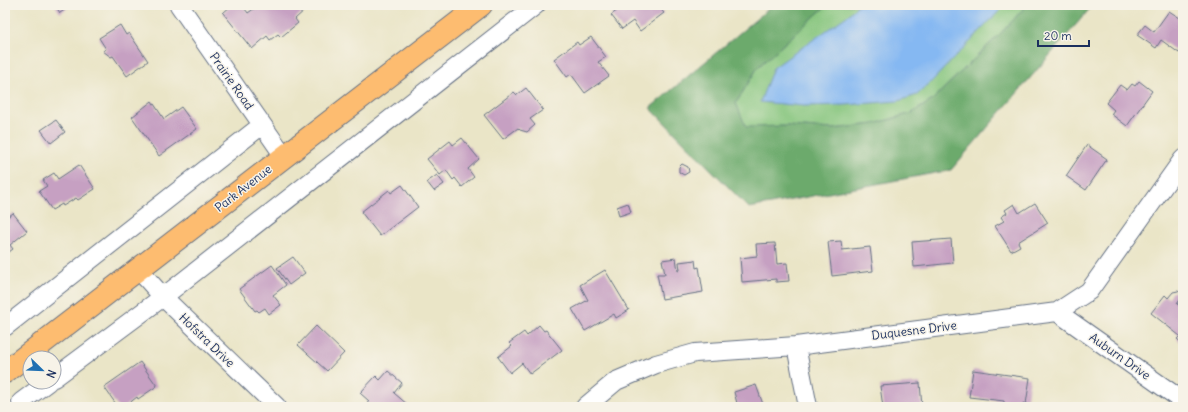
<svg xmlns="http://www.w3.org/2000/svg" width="1188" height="412" font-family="Delius,sans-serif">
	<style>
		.green { fill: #85c57d; stroke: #507a6e }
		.forest { fill: #6caa6c; stroke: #446c65 }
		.water { fill: #85b8f2; stroke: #5074a8 }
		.building { fill: #c6a0c2 }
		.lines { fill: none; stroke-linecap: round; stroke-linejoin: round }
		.minor-casing { stroke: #636f83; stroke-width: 20 }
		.major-casing { stroke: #636f83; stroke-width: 24 }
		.minor { stroke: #fff; stroke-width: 18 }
		.major { stroke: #fdbc70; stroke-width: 22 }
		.labels { text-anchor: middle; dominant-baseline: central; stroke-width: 3; stroke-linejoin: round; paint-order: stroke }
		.street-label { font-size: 12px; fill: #1b2f5e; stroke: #f7f3e8 }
	</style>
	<rect width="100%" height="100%" fill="#f7f3e8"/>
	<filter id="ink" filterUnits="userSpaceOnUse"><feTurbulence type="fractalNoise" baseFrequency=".025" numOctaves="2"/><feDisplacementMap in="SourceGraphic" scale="8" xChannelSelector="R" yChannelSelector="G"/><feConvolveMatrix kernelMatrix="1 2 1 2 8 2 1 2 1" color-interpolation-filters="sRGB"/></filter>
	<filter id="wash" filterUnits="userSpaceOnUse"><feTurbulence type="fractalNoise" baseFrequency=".012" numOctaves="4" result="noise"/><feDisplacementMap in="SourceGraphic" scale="16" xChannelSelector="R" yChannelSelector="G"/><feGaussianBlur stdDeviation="0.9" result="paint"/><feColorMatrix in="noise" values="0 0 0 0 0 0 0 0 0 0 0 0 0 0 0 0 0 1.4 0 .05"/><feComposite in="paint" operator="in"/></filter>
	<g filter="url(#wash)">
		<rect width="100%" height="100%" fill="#eae5c7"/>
		<!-- green -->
		<path class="green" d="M827,5H1027L1000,34L931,101L912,113L874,124L833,129L787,126L745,128L736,103L758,67Z"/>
		<!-- forest -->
		<path class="forest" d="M773,5H827L758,67L736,103L746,127L787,126L833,129L874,124L912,113L931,101L1000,34L1027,5H1093L951,170L749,208L650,108Z"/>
		<!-- water -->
		<path class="water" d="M858,5H1005L932,81L917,95L898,101L845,105L804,106L760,102L773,68L847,16Z"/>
		<g id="blocks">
			<!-- building -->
			<path class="building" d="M55,5H72L60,13Z
				M232,5H242L248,13L259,5H297L298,6L303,5L306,9L295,19L298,23L281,37L278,34L270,40L267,36L252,49L223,13Z
				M625,5H657L664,13L640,31L633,21L622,29L611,15Z
				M1169,11L1183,20L1179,26L1183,28V47L1179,53L1161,40L1156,48L1137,35L1145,25L1154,32Z
				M120,25L126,35L129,33L148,61L127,76L113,56L111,57L103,51L106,49L99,38Z
				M591,37L606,57L598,62L609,76L585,93L571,74L567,77L554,59L577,42L579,45Z
				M1139,81L1152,91L1127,126L1111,114L1114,110L1106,103L1120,85L1127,90L1132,84L1135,86Z
				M526,88L543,110L530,119L535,125L527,132L520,130L518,128L503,139L484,115L514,92L517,95Z
				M152,101L164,119L181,107L197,129L159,156L132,117Z
				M56,120L65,132L51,143L41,130Z
				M462,138L479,159L468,169L474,177L462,187L455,178L453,180L446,170L440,175L427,159L450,141L453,145Z
				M1087,145L1107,159L1086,190L1066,176Z
				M682,164L688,167L689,172L684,175L679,172V167Z
				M79,165L95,189L78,200L76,198L63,206L62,204L52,210L39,191L47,186L43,180L54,173L58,179Z
				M437,175L444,184L434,191L427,182Z
				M402,185L418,207L380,236L361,212L389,190L391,193Z
				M628,203L631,212L619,216L617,207Z
				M1035,203L1048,223L1018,242L1020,246L1011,251L995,226L1004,221L1001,217L1007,213L1005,210L1014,204L1019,213Z
				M13,213L27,231L10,245L13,249L5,255V219Z
				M951,239L953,263L914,267L912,242Z
				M841,241L842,250L870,247L873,271L832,276L828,242Z
				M775,243L777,264L787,263L789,281L776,282V279L742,282L740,258L757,256L756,244Z
				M293,257L305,273L289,285L277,268Z
				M676,258L678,271L680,270L679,262L695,260L696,268L699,267L703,292L662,299L657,274H665L662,260Z
				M272,265L286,285L273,295L281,305L269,314L265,308L259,312L257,310L255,311L239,289Z
				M605,270L629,310L616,318L614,314L585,331L572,309L588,300L580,285Z
				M1178,291L1182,294V297L1177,304L1183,309V344L1177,339L1180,336L1151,313L1165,295L1168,298L1173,292Z
				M539,325L544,331L546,330L562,350L530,374L522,363L510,373L498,357L512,346L509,343L524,332L527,336Z
				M316,326L344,353L327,371L298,345Z
				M140,362L157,386L138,399L137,397L124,407H118L104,387Z
				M973,370L1030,378L1026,404L1023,403V407H1004V401L969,397Z
				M388,371L402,383L394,393L408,405L406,407H368L366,405L369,401L360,393L376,376L380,380Z
				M920,383L922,407H883L880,386Z
				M756,385L764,407H738L734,392Z"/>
		</g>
	</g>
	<g filter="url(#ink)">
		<use href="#blocks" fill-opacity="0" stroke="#636f83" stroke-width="1"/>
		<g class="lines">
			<defs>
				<path id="minor" d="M179,5L284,156
					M139,270L163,297L277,407
					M1057,312L1183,401
					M5,327L262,125
					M796,346L808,407
					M54,378L163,297L536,5
					M21,402L48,382
					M585,407L616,381L656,364L695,353L796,346L1057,312L1089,291L1183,159"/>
				<path id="major" d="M5,372L481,5"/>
			</defs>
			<!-- minor casing -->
			<use href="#minor" class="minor-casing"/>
			<!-- major casing -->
			<use href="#major" class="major-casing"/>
			<!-- minor -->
			<use href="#minor" class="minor"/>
			<!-- major -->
			<use href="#major" class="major"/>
		</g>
	</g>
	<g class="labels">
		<!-- street labels -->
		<g class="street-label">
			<text transform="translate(232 81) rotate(55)">Prairie Road</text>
			<text transform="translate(243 188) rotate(-38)">Park Avenue</text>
			<text transform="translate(914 330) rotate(-7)">Duquesne Drive</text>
			<text transform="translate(207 340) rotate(44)">Hofstra Drive</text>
			<text transform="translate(1120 356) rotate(35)">Auburn Drive</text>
		</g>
	</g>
	<!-- margin -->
	<rect width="1188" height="412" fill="none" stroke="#f7f3e8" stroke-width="20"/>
	<!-- north arrow -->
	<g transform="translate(42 370) rotate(113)"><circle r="19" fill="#f7f3e8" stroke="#9fa5b1"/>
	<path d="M0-3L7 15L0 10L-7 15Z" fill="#1f6fb2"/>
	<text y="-6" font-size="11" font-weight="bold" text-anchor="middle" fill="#1b2f5e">N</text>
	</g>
	<!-- scale -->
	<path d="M1038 40v6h51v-6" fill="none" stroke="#1b2f5e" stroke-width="2"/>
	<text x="1044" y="40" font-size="12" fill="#1b2f5e" stroke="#f7f3e8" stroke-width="3" paint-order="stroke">20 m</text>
</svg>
